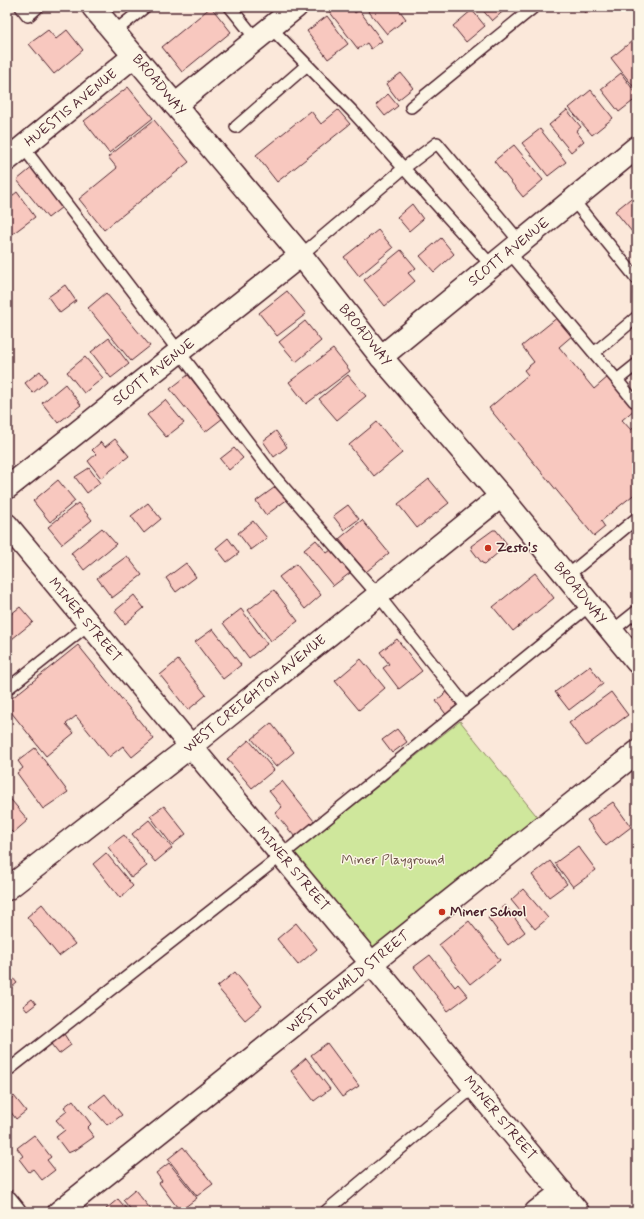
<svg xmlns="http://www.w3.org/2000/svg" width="644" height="1219" font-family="Mynerve,sans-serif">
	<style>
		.green { fill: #cfe79c; stroke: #8c8364 }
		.building { fill: #f8c8bf; stroke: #4a1f2b }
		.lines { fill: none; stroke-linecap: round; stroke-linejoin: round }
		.lane-casing { stroke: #4a1f2b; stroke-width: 14 }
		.street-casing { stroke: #4a1f2b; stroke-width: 25 }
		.secondary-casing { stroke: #4a1f2b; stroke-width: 25 }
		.lane { stroke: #fcf5e5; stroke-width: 11 }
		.street { stroke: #fcf5e5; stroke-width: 22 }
		.secondary { stroke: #fcf5e5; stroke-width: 22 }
		.poi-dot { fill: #c8321e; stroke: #fcf5e5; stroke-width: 1.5 }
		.labels { text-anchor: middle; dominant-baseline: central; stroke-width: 3; stroke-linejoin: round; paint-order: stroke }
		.street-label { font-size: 14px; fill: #4a1f2b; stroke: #fcf5e5 }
		.poi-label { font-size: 14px; font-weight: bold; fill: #4a1f2b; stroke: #fcf5e5; text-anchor: start }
		.park-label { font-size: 14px; fill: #6b5147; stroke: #fcf5e5 }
	</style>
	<rect width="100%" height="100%" fill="#fbe8da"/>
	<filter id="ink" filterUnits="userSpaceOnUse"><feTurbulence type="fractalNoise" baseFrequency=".025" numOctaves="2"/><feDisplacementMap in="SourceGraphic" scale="8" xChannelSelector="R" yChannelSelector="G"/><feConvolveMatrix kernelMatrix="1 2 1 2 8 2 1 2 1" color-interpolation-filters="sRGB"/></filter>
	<g filter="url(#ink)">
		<!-- green -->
		<path class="green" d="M460,721L544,825L372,963L285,860Z"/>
		<!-- building -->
		<path class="building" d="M211,7L231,32L182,72L162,47Z
			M334,7H351L355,13L359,10L382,41L371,49L367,43L358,49L329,11Z
			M365,7H397L406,19L387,34Z
			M480,7H508L492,21Z
			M581,7H594L587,14Z
			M472,10L485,26L466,42L453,26Z
			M327,16L348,44L328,59L307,31Z
			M48,30L56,39L67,30L83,50L54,74L29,44Z
			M637,37V91L611,58Z
			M401,73L413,88L398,100L386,84Z
			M621,73L637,95V98L619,112L601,89Z
			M128,87L153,118L109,153L84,121Z
			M591,90L613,118L592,135L569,108Z
			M388,94L398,106L385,116L376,105Z
			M338,110L350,124L277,182L256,155L311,111L321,124Z
			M567,110L581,127L576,131L584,141L571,152L549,125Z
			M154,120L189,162L104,230L79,199L117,168L108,157Z
			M540,129L566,162L548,176L522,143Z
			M514,145L543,180L523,197L494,161Z
			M34,166L66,204L48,218L17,180Z
			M17,192L35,217L7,238V200Z
			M635,195L637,198V238L615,211Z
			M412,204L423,219L409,231L397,217Z
			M378,230L393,248L359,276L344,257Z
			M441,238L454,254L434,272L420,256Z
			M401,250L416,268L408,273L415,281L385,306L364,280Z
			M65,285L76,301L60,313L48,297Z
			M287,291L306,314L277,336L259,313Z
			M106,293L150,346L131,361L88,308Z
			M558,317L573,335L559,347L594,389L608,377L635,409L622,420L631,430L637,425V492L601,521L605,527L594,536L489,408L528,375L524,370L534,362L522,346Z
			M305,321L321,341L296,362L279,342Z
			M109,338L129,364L111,378L91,352Z
			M333,349L350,371L306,404L289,382Z
			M85,357L103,378L84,393L67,372Z
			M40,371L47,381L33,393L25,383Z
			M188,375L223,418L205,432L170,389Z
			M348,375L366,396L337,420L319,399Z
			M65,384L81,405L58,423L42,403Z
			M165,400L184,423L166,437L147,415Z
			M377,422L402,453L374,476L349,445Z
			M276,431L287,447L274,457L263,441Z
			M115,439L129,456L101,478L88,461L96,454L92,450L101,442L105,447Z
			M234,448L243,458L229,470L220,459Z
			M89,468L100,483L87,493L75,477Z
			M429,479L449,503L417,528L398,504Z
			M58,480L75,501L50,522L33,501Z
			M278,485L288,499L266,515L256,501Z
			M78,503L92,520L62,544L48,527Z
			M148,503L161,519L144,533L131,516Z
			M348,505L359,519L344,530L333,516Z
			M362,520L389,553L366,572L339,539Z
			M253,521L267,538L251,550L238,533Z
			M102,528L116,544L84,570L71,553Z
			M493,530H496L507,544L506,546L485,564L482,563L472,550L471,546Z
			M228,538L239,553L227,562L216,548Z
			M316,540L327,553L331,550L350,573L333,586L304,550Z
			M127,556L142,575L112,598L97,578Z
			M186,563L196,577L176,592L166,578Z
			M296,564L321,595L305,609L279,577Z
			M535,573L554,598L513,631L493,607Z
			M274,590L298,621L271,641L248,610Z
			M134,595L144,608L125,624L115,611Z
			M20,607L33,622L7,643V617Z
			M241,609L267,644L249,658L223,623Z
			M213,629L241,665L223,679L195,642Z
			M397,639L422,671L399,689L383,668L389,664L380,652Z
			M78,645L154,739L132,757L123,746L109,757L76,716L66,724L74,733L46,756L7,707V702Z
			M361,659L385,688L359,710L335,681Z
			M178,660L206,695L188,710L160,675Z
			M590,666L603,684L569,710L555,692Z
			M450,689L462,705L448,717L436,701Z
			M611,692L628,715L586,746L569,723Z
			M271,723L294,752L276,767L252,739Z
			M397,729L407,742L392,753L382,740Z
			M249,740L274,770L252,788L227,759Z
			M35,748L68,792L43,809L17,773L23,768L18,761Z
			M282,781L314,821L295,837L275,813L282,807L269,791Z
			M7,795L28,820L13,833L7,827Z
			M613,802L631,827L606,846L587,820Z
			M164,806L186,834L172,845L150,816Z
			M149,820L172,848L155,862L132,834Z
			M124,835L147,866L131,878L108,847Z
			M578,846L596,870L573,887L555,863Z
			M106,853L133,886L120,898L93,864Z
			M550,861L567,884L549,897L532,875Z
			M523,889L548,918L535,929L511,900Z
			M42,904L75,944L59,956L27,917Z
			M505,905L525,932L508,945L488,918Z
			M469,921L500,960L470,984L439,945Z
			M296,923L317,949L298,965L277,939Z
			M430,955L455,987L458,984L468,996L448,1011L414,967Z
			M7,971L17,983L7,991Z
			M235,972L262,1006L245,1020L217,987Z
			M32,999L36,1004L27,1011L23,1006Z
			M64,1034L71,1045L59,1054L51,1044Z
			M327,1043L359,1086L342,1097L311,1055Z
			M306,1058L330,1089L314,1101L291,1071Z
			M105,1094L122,1115L111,1123V1122L107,1125L90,1106Z
			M14,1096L26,1111L16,1119L7,1107V1101Z
			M73,1100L91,1124L87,1128L94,1137L77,1149L68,1153L56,1137L65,1130L56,1120L67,1111L64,1107Z
			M34,1135L51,1157L47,1160L55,1170L42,1180L33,1169L29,1172L19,1159L23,1156L17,1148Z
			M183,1147L213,1184L197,1196L168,1159Z
			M169,1163L197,1198L180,1211L159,1183L162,1181L156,1173Z
			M135,1190L153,1212H133L123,1200Z
			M118,1199L129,1212H109L106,1209Z"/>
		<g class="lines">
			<defs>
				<path id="lane" d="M21,7L28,16L38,7
					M230,7L256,39
					M270,27L353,112L492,266
					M114,32L145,7
					M411,107L534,7
					M236,127L307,65
					M23,147L273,475L378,595L466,706L590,605
					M573,200L637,279
					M509,252L594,353L637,317
					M301,255L404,168L437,143L521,243
					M594,353L617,380L637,364
					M617,380L634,401H637
					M567,576L637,518
					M612,631L637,611
					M7,689L89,624
					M7,1071L282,855L466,706
					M325,1212L474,1087"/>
				<path id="street" d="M175,105L296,7
					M7,160L134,56
					M381,357L637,147
					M7,488L301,255
					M7,525L578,1212
					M7,889L191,746L501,496
					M7,1202L15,1212
					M59,1212L637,752
					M536,1212L562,1192"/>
				<path id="secondary" d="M93,7L301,255L381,357L501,496L637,662"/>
			</defs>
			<!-- lane casing -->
			<use href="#lane" class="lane-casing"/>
			<!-- street casing -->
			<use href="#street" class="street-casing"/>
			<!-- secondary casing -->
			<use href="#secondary" class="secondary-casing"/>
			<!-- lane -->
			<use href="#lane" class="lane"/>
			<!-- street -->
			<use href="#street" class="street"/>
			<!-- secondary -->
			<use href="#secondary" class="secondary"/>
		</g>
	</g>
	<!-- markers -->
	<g class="poi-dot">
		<circle cx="488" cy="548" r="4"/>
		<circle cx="442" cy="912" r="4"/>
	</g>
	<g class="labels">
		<!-- street labels -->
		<g class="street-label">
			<text transform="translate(159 85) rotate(50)">BROADWAY</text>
			<text transform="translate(71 108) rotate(-39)">HUESTIS AVENUE</text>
			<text transform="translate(509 252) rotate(-39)">SCOTT AVENUE</text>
			<text transform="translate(365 335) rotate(51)">BROADWAY</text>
			<text transform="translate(154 372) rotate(-38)">SCOTT AVENUE</text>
			<text transform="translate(580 593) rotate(51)">BROADWAY</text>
			<text transform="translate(85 620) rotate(50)">MINER STREET</text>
			<text transform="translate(255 694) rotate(-39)">WEST CREIGHTON AVENUE</text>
			<text transform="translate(293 869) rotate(50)">MINER STREET</text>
			<text transform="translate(348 982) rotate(-39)">WEST DEWALD STREET</text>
			<text transform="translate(500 1118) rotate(50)">MINER STREET</text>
		</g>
		<!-- poi labels -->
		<g class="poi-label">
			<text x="496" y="548">Zesto's</text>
			<text x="450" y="912">Miner School</text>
		</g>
		<!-- park labels -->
		<g class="park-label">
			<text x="393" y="860">Miner Playground</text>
		</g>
	</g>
	<!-- margin -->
	<rect width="644" height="1219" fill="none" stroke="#fcf5e5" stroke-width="24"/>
	<rect x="12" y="12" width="620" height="1195" fill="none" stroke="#4a1f2b" stroke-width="1.5" filter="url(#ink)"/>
</svg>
